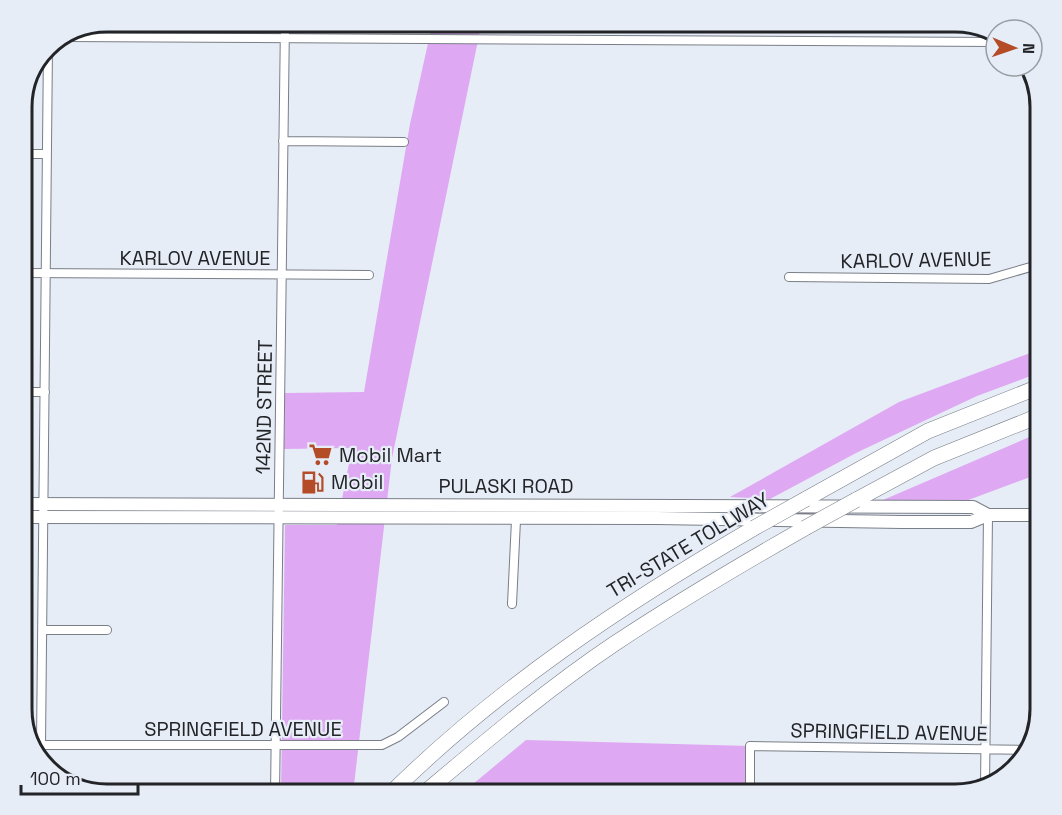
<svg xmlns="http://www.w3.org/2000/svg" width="1062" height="815" font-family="'Space Grotesk',sans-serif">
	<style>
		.green { fill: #dfa8f3 }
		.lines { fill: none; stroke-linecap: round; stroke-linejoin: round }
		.street-casing { stroke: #797e87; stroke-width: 10 }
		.secondary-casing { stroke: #797e87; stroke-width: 14 }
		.highway-casing { stroke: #797e87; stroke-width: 16 }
		.street { stroke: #fff; stroke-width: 8 }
		.secondary { stroke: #fff; stroke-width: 12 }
		.highway { stroke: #fff; stroke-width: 15 }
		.highway-bridge-casing { stroke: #797e87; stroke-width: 16; stroke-linecap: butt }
		.highway-bridge { stroke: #fff; stroke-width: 15 }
		.labels { text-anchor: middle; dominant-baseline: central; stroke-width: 4.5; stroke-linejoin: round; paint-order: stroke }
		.street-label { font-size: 20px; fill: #222427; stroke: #e7edf7 }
		.poi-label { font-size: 20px; fill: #222427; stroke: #e7edf7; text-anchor: start }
		.rim { fill: none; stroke: #222427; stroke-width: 3 }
	</style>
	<rect width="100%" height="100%" fill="#e7edf7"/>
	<!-- green -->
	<path class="green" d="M433,21H482L392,458L354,785L344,794H281L285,525H337L352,448L284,449L285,393L364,392L410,124Z
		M1041,349V372L977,396L858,452L770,499L730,497L899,402Z
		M1041,432V473L963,502L883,500Z
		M526,740L750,746V794H461Z"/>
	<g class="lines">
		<defs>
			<path id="street" d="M65,37L996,42
				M283,141L404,142
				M21,154H47
				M21,273L369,275
				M789,277L989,279L1041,264
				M21,392H45
				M512,604L516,520
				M43,630H107
				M41,744L48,46
				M30,745H382L398,737L444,702
				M985,787L988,515
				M275,794L285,21
				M750,794V746L1027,750"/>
			<path id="secondary" d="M21,504L973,507L988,515
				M21,517L657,518L902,522H971L988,515H1041"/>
			<path id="highway" d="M806,499L928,431L1041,386
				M856,500L934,458L1041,415
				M390,794C497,688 625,603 754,528
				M423,794C485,742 547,689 614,644C676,603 740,565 805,528"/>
		</defs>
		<!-- street casing -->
		<use href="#street" class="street-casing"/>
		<!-- secondary casing -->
		<use href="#secondary" class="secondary-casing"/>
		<!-- highway casing -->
		<use href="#highway" class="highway-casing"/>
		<!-- street -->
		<use href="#street" class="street"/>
		<!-- secondary -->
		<use href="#secondary" class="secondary"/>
		<!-- highway -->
		<use href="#highway" class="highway"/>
		<defs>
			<path id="highway-bridge" d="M754,528L806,499
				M805,528L856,500"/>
		</defs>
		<!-- highway-bridge casing -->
		<use href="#highway-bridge" class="highway-bridge-casing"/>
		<!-- highway-bridge -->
		<use href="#highway-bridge" class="highway-bridge"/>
	</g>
	<!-- icons -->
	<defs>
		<symbol id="supermarket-bare" viewBox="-9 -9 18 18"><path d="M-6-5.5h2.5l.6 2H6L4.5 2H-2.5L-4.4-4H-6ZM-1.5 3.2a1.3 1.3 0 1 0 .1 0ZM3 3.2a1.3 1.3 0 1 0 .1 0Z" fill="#b44c28" stroke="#e7edf7" stroke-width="2.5" paint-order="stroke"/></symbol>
		<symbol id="fuel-bare" viewBox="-9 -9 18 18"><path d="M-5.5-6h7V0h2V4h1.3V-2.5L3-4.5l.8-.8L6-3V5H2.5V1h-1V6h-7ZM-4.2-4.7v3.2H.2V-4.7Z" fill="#b44c28" stroke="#e7edf7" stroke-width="2.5" paint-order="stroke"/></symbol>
	</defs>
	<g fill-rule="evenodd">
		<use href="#supermarket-bare" x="304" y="438" width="33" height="33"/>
		<use href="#fuel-bare" x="296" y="466" width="33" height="33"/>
	</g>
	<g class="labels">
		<!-- street labels -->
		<g class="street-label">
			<text x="195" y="258">KARLOV AVENUE</text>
			<text transform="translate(916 260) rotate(-1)">KARLOV AVENUE</text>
			<text transform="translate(264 407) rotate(-89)">142ND STREET</text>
			<text x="506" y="486">PULASKI ROAD</text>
			<text transform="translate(688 545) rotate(-31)">TRI-STATE TOLLWAY</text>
			<text x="243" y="729">SPRINGFIELD AVENUE</text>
			<text transform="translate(889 732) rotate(1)">SPRINGFIELD AVENUE</text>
		</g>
		<!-- poi labels -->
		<g class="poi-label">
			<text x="339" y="455">Mobil Mart</text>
			<text x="331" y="482">Mobil</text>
		</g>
	</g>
	<!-- crop -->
	<path d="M0 0H1062V815H0ZM107 32H955A75 75 0 0 1 1030 107V709A75 75 0 0 1 955 784H107A75 75 0 0 1 32 709V107A75 75 0 0 1 107 32Z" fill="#e7edf7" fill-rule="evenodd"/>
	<path class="rim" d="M107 32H955A75 75 0 0 1 1030 107V709A75 75 0 0 1 955 784H107A75 75 0 0 1 32 709V107A75 75 0 0 1 107 32Z"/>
	<!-- north arrow -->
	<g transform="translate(1014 48) rotate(92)"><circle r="28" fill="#e7edf7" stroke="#989da4" stroke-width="1.5"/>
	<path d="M0-4.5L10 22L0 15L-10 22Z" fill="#b44c28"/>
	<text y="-9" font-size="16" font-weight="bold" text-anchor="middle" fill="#222427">N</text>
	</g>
	<!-- scale -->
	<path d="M21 785v9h117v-9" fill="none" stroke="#222427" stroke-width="3"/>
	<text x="30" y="785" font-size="18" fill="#222427" stroke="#e7edf7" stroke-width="4.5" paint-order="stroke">100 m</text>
</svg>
